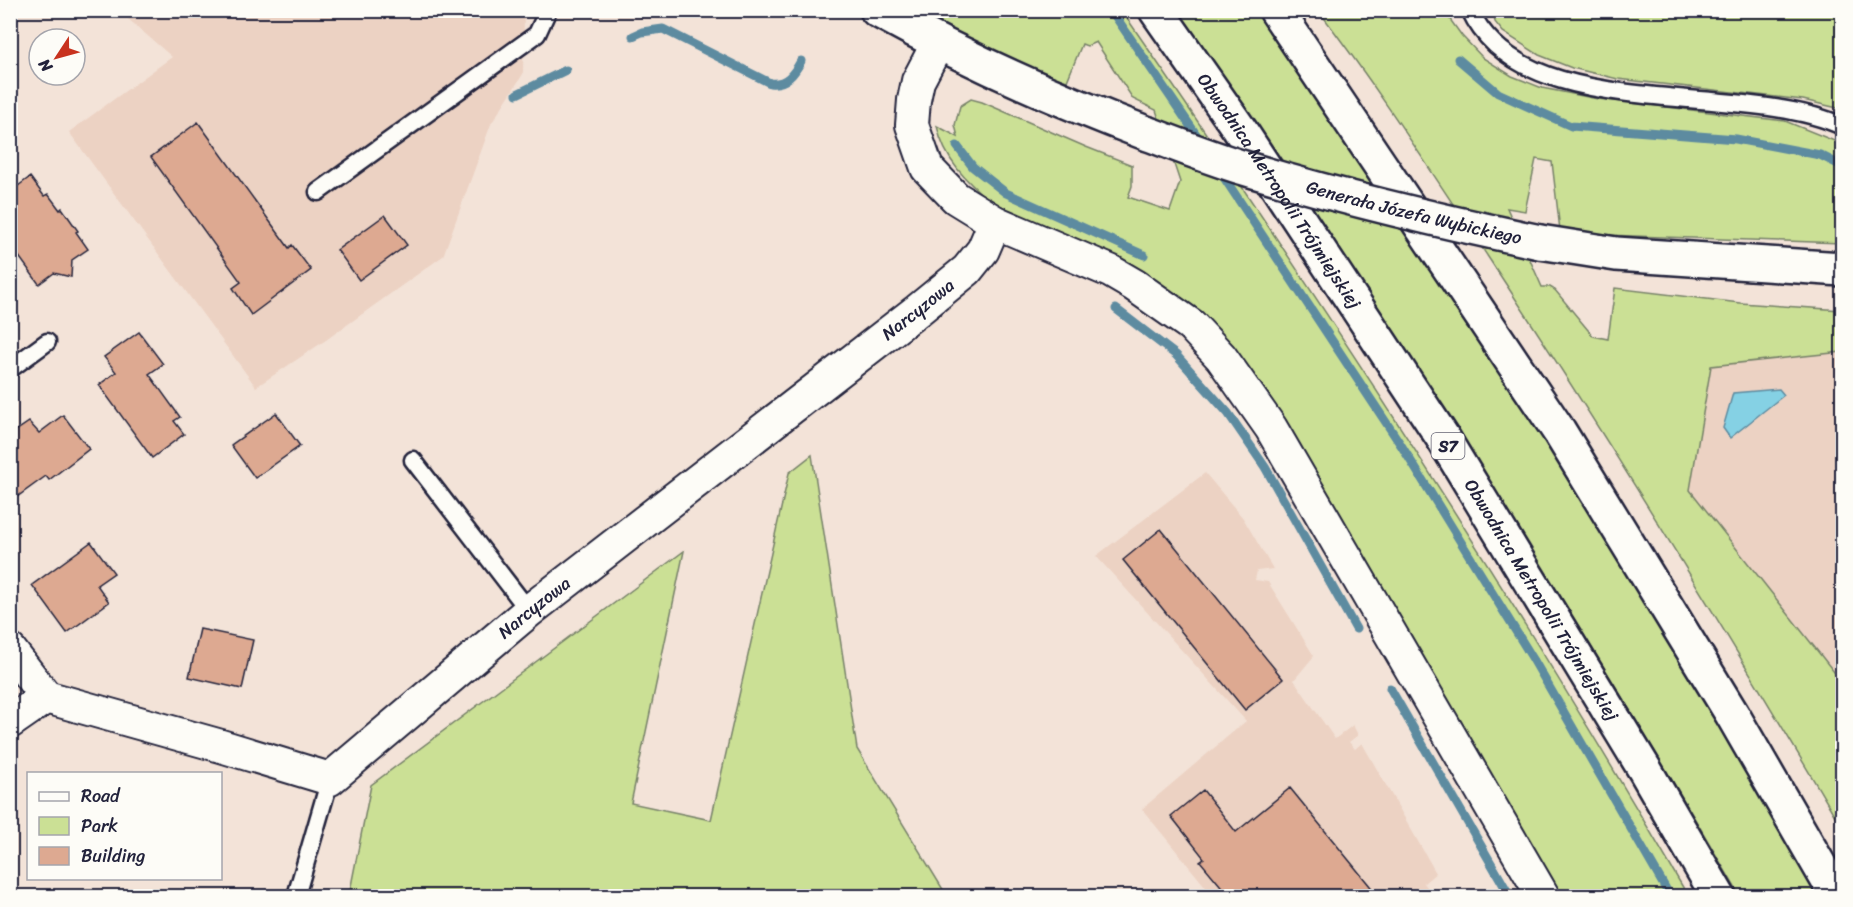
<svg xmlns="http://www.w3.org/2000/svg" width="1853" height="907" font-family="Sriracha,sans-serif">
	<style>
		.built { fill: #ecd2c3 }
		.green { fill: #cbe095; stroke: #768168; stroke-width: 1.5 }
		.water { fill: #85d1e4; stroke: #5d8ba0; stroke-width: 1.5 }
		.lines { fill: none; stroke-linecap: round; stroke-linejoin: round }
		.stream { stroke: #5d8ba0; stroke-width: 9 }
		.building { fill: #dda991; stroke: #22223b; stroke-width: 1.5 }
		.lane-casing { stroke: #22223b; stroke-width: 21 }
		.street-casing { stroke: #22223b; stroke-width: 36 }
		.secondary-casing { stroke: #22223b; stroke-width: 38 }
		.highway-casing { stroke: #22223b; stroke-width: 38 }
		.lane { stroke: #fdfcf7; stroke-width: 16 }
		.street { stroke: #fdfcf7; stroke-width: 32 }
		.secondary { stroke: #fdfcf7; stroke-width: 33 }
		.highway { stroke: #fdfcf7; stroke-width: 33 }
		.secondary-bridge-casing { stroke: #22223b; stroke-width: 38; stroke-linecap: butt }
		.secondary-bridge { stroke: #fdfcf7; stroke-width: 33 }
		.labels { text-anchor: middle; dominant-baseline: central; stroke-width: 4.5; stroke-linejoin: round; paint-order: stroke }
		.shield { fill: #fdfcf7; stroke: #646373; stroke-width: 1.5 }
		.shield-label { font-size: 16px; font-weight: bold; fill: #22223b }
		.street-label { font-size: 18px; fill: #22223b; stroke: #fdfcf7 }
	</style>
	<rect width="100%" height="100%" fill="#f3e3d8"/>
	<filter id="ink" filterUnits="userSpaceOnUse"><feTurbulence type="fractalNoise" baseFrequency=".0167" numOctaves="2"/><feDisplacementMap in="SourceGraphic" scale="12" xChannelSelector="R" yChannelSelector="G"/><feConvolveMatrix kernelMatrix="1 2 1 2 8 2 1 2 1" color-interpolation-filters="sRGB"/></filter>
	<g filter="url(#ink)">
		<!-- built -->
		<path class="built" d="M119,11H524L523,74L491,124L443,256L326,340L256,387L69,132L172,57Z
			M1842,352V682L1690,490L1711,366Z
			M1205,473L1243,518L1273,569L1257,571L1255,580L1268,582L1314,656L1294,680L1335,739L1353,725L1358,735L1349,742L1355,749L1362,743L1436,873L1424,883L1434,896H1213L1142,809L1246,721L1096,556Z"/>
		<!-- green -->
		<path class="green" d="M908,11H1122C1321,299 1512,593 1688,896H1557L1265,396L993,204C967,182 944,160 937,126L958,137L955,125L960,106L971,99L982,102L1086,147L1132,165V186L1128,197L1170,211L1180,182L1156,110L1133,99L1096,42L1087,46L1082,44L1067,81C1012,63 960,36 908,11Z
			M1177,11H1256C1362,162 1466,315 1565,471C1653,611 1737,754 1821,896H1740C1564,593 1376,299 1177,11Z
			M1319,11H1444L1462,36L1483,58L1512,76L1542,88L1598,99L1785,121L1842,144V243L1604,235L1560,230L1552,162L1536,159L1525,211L1507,208L1542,287H1550L1555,290L1593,336L1608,339L1615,288L1740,303L1842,310V352L1711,366L1690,490L1842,682V828C1729,636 1613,446 1490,260C1434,176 1380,91 1319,11Z
			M1493,11H1842V109L1803,100L1618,79L1572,68L1539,55L1503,32L1495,22Z
			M812,455L857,749L947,896H349L371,785L684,551L631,803L711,820L789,473Z"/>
		<!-- water -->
		<path class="water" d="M1779,389L1784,395L1730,438L1723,428L1733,393Z"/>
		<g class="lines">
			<!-- stream -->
			<path class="stream" d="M1111,10L1202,143
				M633,36L642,32L663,29L770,83C786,85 794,74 801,61
				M1458,59L1498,93L1571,126L1736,139L1820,155L1842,166
				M517,94L566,70
				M957,146L973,167L1006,193L1144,255
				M1219,170L1401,445L1533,659L1670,896
				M1116,309L1176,355L1228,413L1265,467L1356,629
				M1390,688L1510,896"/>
		</g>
		<!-- building -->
		<path class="building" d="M198,122L289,248L292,245L311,270L251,315L233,288L241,282L151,157Z
			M30,177L44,196L48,194L60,210L62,208L78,231L76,232L88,249L72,260L71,277L54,273L39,284L10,244V192Z
			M385,215L407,245L359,280L337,250Z
			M139,332L163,364L149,374L180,417L174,421L184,434L152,458L99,385L116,372L104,357Z
			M276,413L300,446L255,478L231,445Z
			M63,415L89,449L49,480L46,476L10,502V435L29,422L39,433Z
			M1161,529L1283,679L1245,710L1123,560Z
			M91,542L114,573L97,585L109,602L67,633L32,585Z
			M200,629L253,640L242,689L189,677Z
			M1290,788L1379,897H1230L1200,861L1204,858L1171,816L1203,790L1236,832Z"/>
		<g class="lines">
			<defs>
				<path id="lane" d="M1470,10C1523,127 1742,79 1842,126
					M318,192L537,34L548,10
					M10,369L47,342
					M413,460L529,611
					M296,896L330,779"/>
				<g id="street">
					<path d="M938,43L918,81L914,100L912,125L927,168L956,198L995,222L1110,271L1134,285L1191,325L1221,357L1271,428L1543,896"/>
					<path d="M10,650L46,697"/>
					<path id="s1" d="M10,722L46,697L221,746L330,779L529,611L918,310L967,270L983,250L995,222"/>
				</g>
				<path id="secondary" d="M877,10C964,58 1053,98 1146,133
					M1540,242L1616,254L1842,269"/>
				<g id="highway">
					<path id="s2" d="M1156,10L1242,133L1443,438L1645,770L1718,896"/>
					<path d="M1276,10L1559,431L1732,714L1837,896"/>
				</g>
			</defs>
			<!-- lane casing -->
			<use href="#lane" class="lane-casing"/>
			<!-- street casing -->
			<use href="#street" class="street-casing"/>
			<!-- secondary casing -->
			<use href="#secondary" class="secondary-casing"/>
			<!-- highway casing -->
			<use href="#highway" class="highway-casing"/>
			<!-- lane -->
			<use href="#lane" class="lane"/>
			<!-- street -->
			<use href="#street" class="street"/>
			<!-- secondary -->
			<use href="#secondary" class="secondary"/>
			<!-- highway -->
			<use href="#highway" class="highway"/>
			<defs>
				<g id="secondary-bridge">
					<path id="s3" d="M1146,133C1178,145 1211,158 1244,168C1342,198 1440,221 1540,242"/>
				</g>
			</defs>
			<!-- secondary-bridge casing -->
			<use href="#secondary-bridge" class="secondary-bridge-casing"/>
			<!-- secondary-bridge -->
			<use href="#secondary-bridge" class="secondary-bridge"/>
		</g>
	</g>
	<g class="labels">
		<!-- shield labels -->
		<rect class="shield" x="1431.5" y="433" width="33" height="26" rx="4.5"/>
		<g class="shield-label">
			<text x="1448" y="446">S7</text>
		</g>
		<!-- street labels -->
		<g class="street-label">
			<text stroke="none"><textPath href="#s2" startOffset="219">Obwodnica Metropolii Trójmiejskiej</textPath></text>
			<text stroke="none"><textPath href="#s3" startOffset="280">Generała Józefa Wybickiego</textPath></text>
			<text stroke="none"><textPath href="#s1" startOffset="1092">Narcyzowa</textPath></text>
			<text stroke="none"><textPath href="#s2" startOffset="705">Obwodnica Metropolii Trójmiejskiej</textPath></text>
			<text stroke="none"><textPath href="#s1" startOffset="606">Narcyzowa</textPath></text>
		</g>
	</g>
	<!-- margin -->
	<rect width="1853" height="907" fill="none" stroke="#fdfcf7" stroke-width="36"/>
	<rect x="18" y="18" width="1817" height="871" fill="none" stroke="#22223b" stroke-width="2" filter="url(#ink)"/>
	<!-- legend -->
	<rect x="27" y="772" width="195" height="108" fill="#fdfcf7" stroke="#a5a5ac" stroke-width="1.5"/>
	<rect x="39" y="792" width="30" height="9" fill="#fdfcf7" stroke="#a5a5ac" stroke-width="1.5"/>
	<text x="81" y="802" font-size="18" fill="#22223b">Road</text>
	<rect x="39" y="817" width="30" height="18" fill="#cbe095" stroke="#a5a5ac" stroke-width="1.5"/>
	<text x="81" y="832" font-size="18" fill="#22223b">Park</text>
	<rect x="39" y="847" width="30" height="18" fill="#dda991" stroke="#a5a5ac" stroke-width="1.5"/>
	<text x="81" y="862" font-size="18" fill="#22223b">Building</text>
	<!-- north arrow -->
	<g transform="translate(57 57) rotate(234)"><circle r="28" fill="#fdfcf7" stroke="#a5a5ac" stroke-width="1.5"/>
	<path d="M0-4.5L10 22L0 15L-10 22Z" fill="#c8321e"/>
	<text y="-9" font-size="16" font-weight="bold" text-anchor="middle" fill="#22223b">N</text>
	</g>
</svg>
